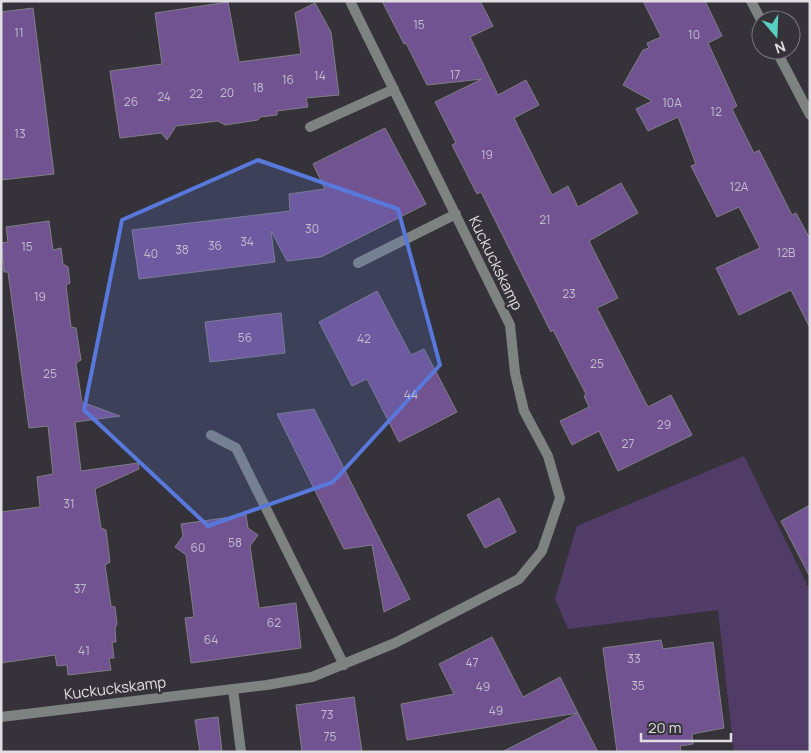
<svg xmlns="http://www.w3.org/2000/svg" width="811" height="753" font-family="Manrope,sans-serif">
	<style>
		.green { fill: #513c68 }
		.building { fill: #725392; stroke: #817e85 }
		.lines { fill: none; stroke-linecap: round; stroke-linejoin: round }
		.service { stroke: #7e8281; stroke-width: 10 }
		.minor { stroke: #7e8281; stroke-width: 10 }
		.marked { fill: #5879db; fill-opacity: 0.2; stroke: #5879db; stroke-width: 4; stroke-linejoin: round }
		.labels { text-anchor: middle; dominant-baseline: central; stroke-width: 5; stroke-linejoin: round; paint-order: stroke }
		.number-label { font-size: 12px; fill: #c4bbce }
		.street-label { font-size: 15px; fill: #e0dee2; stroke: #353339 }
	</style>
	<rect width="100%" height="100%" fill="#353339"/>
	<!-- green -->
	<path class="green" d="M744,456L810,591V752H734L718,610L568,629L555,599L577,526Z"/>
	<!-- building -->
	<path class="building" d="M382,1H480L493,26L470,37L498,95L526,80L539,105L514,118L552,195L568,186L578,207L621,183L638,213L589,241L618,298L597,308L648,407L671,395L692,435L618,471L599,431L572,445L560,421L589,407L584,396L586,394L553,330L551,332L481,192L477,194L452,145L456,143L435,102L482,79L427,85L406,43L404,44Z
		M643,1H705L722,36L708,43L737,106L732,109L754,153L759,150L792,215L796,213L810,239V328L791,290L739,315L716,268L760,248L739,207L717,217L691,166L696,164L678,117L648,131L636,109L652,101L623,85L643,50L649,48L647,43L661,37Z
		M228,2L239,62L301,54L295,13L315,3L331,32L339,95L306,98L308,107L277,111V115L260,117L258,120L225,125L218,121L176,126L167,140L161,133L120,138L110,71L162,64L155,13Z
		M33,8L54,174L1,180V12Z
		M385,128L426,204L321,257L287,261L271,231L275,262L139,279L132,230L290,211L289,194L325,189L313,164Z
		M49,221L53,250L61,248L63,264L68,267L70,283L66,285L71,327L76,328L81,360L76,363L82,402L120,416L75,422L81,471L138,463L139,469L95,489L101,528L106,530L110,562L105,565L111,606L115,607L117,624L115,628L116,642H112L114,658H109L111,670L68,675L67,665L57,666L55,655L1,663V512L40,507L37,477L53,474L48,426L29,428L8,272H4L1,243L8,242L6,227Z
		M377,291L411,355L424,349L457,412L399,442L367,379L352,386L319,322Z
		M281,313L285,353L210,362L205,322Z
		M314,409L410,599L384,612L372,545L344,549L277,414Z
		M499,498L516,532L485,548L467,515Z
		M810,505V577L781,521Z
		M246,515L248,528L258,535L250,546L259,608L296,603L301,648L191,663L185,618L194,617L186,555L175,547L183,536L181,524Z
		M492,637L523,697L560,677L578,713L407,740L401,704L454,694L439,664Z
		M661,640L663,649L713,642L724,728L692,734L693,744L680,746L681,752H617L603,648Z
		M354,697L362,752H302L296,705Z
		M578,713L598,752H502Z
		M218,717L222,752H200L195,720Z"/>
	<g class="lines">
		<!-- service -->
		<path class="service" d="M310,127L394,89
			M358,263L456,214
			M233,689L241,752"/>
		<!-- minor -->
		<path class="minor" d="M751,1L761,20
			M776,50L810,115
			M211,435L236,448L344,665
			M1,717L267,685L312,677L395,643L519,579L542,551L560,498L548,456L524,411L515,373L510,325L350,1"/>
	</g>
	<!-- marked area -->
	<path class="marked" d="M258,160L398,209L440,365L333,482L208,526L84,410L122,220Z"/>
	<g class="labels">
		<!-- number labels -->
		<g class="number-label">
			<text x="419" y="24">15</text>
			<text x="19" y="32">11</text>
			<text x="694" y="34">10</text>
			<text x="455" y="74">17</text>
			<text x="320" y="75">14</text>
			<text x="288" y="79">16</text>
			<text x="258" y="87">18</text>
			<text x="227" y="92">20</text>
			<text x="196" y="93">22</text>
			<text x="164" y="96">24</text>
			<text x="131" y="101">26</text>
			<text x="672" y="102">10A</text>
			<text x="716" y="111">12</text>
			<text x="20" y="133">13</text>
			<text x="487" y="154">19</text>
			<text x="739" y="186">12A</text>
			<text x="545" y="219">21</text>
			<text x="312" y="228">30</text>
			<text x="247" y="241">34</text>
			<text x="215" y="245">36</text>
			<text x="27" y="246">15</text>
			<text x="182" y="249">38</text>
			<text x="786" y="252">12B</text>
			<text x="151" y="253">40</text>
			<text x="569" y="293">23</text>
			<text x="40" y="296">19</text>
			<text x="245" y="337">56</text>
			<text x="364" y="338">42</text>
			<text x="597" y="363">25</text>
			<text x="50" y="373">25</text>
			<text x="411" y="394">44</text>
			<text x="664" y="424">29</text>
			<text x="628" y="443">27</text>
			<text x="69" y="503">31</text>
			<text x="235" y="542">58</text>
			<text x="198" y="547">60</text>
			<text x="80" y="588">37</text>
			<text x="274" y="622">62</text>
			<text x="211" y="639">64</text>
			<text x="84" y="650">41</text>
			<text x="634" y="658">33</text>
			<text x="472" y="662">47</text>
			<text x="638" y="685">35</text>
			<text x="483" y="686">49</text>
			<text x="496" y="710">49</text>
			<text x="327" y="714">73</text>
			<text x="330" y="736">75</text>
		</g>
		<!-- street labels -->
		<g class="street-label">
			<text transform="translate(496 263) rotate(64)">Kuckuckskamp</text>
			<text transform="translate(115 688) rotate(-7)">Kuckuckskamp</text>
		</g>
	</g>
	<!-- border -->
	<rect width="811" height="753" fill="none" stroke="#e0dee2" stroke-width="5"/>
	<!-- north arrow -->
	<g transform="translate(776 35) rotate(161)"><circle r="24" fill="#353339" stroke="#79777d"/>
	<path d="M0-4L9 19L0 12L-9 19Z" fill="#58cec0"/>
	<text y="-8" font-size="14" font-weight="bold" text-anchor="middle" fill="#e0dee2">N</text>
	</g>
	<!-- scale -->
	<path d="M641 733v8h90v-8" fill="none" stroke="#e0dee2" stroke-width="2.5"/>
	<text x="648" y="733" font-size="15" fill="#e0dee2" stroke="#353339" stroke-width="4" paint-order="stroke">20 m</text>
</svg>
